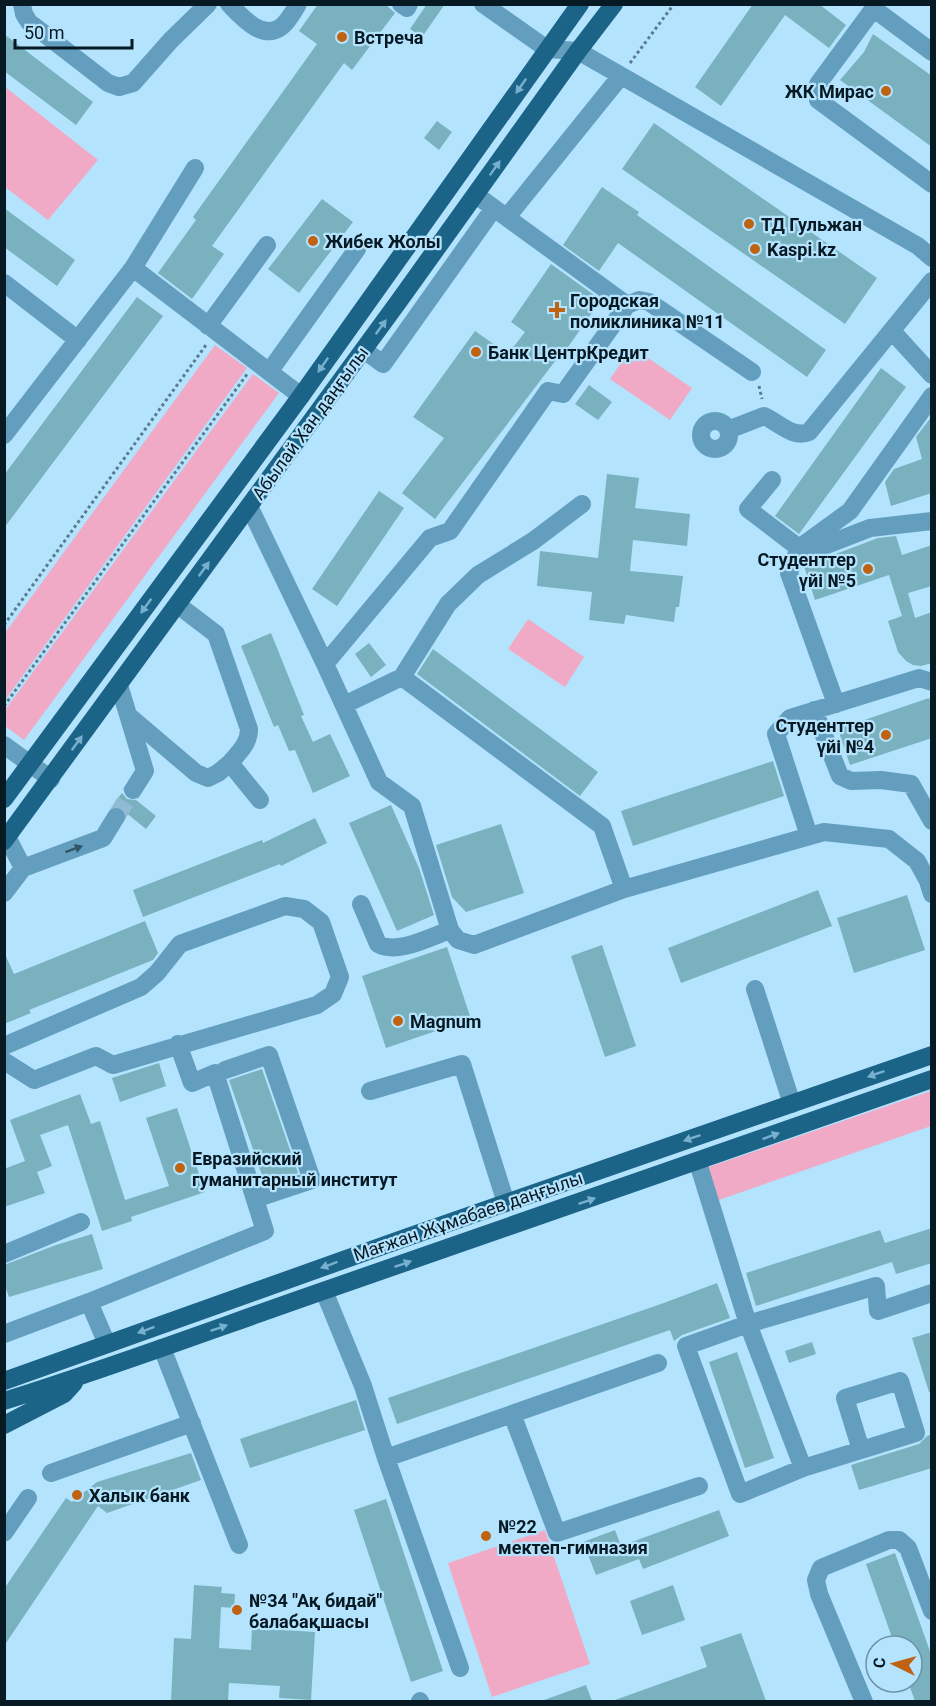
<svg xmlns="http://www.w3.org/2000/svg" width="936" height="1706" font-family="Roboto,sans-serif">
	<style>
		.green { fill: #f1aac6 }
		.building { fill: #79b1be }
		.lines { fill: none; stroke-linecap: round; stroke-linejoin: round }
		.minor-tunnel { stroke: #91bbd2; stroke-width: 18; stroke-dasharray: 18 9; stroke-linecap: butt }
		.path { stroke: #5b7b8e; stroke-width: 3; stroke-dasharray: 3 3; stroke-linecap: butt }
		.minor { stroke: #649ebf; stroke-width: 18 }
		.major { stroke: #1c6487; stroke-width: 18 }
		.oneway { fill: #77b0ce }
		.oneway2 { fill: #315569 }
		.poi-dot { fill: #bf6312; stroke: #b4e3fe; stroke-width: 2 }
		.labels { text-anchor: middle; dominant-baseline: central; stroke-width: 4.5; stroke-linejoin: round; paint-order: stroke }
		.poi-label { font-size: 18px; font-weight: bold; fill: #071923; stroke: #b4e3fe; text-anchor: start }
		.street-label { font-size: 18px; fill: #071923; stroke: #b4e3fe }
	</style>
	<rect width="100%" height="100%" fill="#b4e3fe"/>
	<!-- green -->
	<path class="green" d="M4,86L98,160L48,220L5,187Z
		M215,345L247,368L5,700V633Z
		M632,347L692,388L670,420L610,379Z
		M253,374L279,393L24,740L5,726V710Z
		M528,619L584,657L565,687L508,649Z
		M931,1091V1126L716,1201L706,1168Z
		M545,1530L590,1664L492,1697L448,1563Z"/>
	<!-- building -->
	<path class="building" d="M318,4H385L395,13L352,70L344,63L212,246L224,254L192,299L158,273L196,220L193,217L317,44L299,31Z
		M427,4H445L422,37L410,29Z
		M753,4H819L846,25L829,48L785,15L721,106L695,87Z
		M4,34L93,102L76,125L4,71Z
		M873,34L932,76V147L840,80L864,52Z
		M437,121L452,132L439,150L424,138Z
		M654,123L877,278L845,324L622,169Z
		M602,187L639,212L637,215L826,350L807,377L618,243L599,271L563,245Z
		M322,199L353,222L299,293L268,269Z
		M4,208L75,260L57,286L4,247Z
		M551,264L601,300L561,357L559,356L435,519L402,493L444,438L413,417L475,331L508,354L525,332L511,322Z
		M137,297L163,316L4,528V475Z
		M881,368L906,387L799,534L775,516Z
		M589,385L612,402L598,420L575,404Z
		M932,416V493L891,506L885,482L894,469L922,459L916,437Z
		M607,474L639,478L635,508L690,514L687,546L633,540L630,571L683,576L679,607H676L674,622L626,615L624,624L589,620L592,592L537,586L540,551L598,558Z
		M379,491L404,508L337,606L312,589Z
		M896,536L902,555L932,545V586L908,593L915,618L932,612V663L921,666L913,665L906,661L898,652L888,621L902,616L889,575L815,600L804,566L878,538Z
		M271,633L304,715L301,716L313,742L330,734L350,776L313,793L295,750L289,751L278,725L274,727L241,646Z
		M369,643L386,665L371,677L355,654Z
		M433,649L598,772L580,796L417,674Z
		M929,698L932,705V738L850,765L838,729Z
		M773,761L784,796L633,846L621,811Z
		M122,793L127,799L136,800L156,816L146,829L114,803Z
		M391,805L419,868L434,915L397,931L349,823Z
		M315,818L327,843L281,866L280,864L143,917L133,890L262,840L263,843Z
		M501,824L524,893L466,912L452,897L436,845Z
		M818,890L832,926L681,983L668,948Z
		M907,895L925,950L854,973L837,918Z
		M145,921L158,953L153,960L29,1010L31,1013L4,1024V952L14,974Z
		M602,945L636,1046L605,1057L571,956Z
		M447,947L471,1019L386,1048L362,976Z
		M159,1063L166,1086L120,1102L112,1078Z
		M262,1069L298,1173L265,1184L229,1080Z
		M80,1094L91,1124L100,1121L125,1200L169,1186L146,1118L177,1108L205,1192L131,1217L132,1221L102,1231L68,1125L40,1135L52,1166L37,1172L45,1193L4,1207V1169L25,1161L10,1120Z
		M932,1228V1263L896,1274L892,1262L756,1306L746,1273L880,1230L885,1243Z
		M92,1234L103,1269L9,1297L4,1283V1265L56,1245Z
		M717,1283L730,1318L682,1335L674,1341L670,1330L397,1424L388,1398L661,1304Z
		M932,1332V1392H929L912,1338Z
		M812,1342L816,1354L789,1363L785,1351Z
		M737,1352L774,1458L745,1468L709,1362Z
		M356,1400L365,1430L250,1468L240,1439Z
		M932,1434V1468L859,1490L851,1465L919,1444L927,1436Z
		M191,1453L201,1480L107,1513L98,1506L4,1646V1589L66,1498L72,1502L97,1482Z
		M386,1499L443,1671L411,1682L354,1510Z
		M719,1510L729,1536L643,1569L639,1559L596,1575L583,1542L615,1530L621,1546Z
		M895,1553L932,1657V1701H915L908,1682H912V1646H895L866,1564Z
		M194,1585L222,1587L221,1593L235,1594L234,1608L221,1607L219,1648L251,1650L252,1628L315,1632L311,1700L279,1698L280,1686L229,1683L228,1701H171L174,1638L191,1639Z
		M673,1585L685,1620L642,1635L630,1601Z
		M741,1633L766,1701H615V1700L707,1667L700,1647Z
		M586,1685L592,1701H544V1700Z"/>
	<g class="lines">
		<!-- minor-tunnel -->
		<path class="minor-tunnel" d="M116,817L133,790"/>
		<!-- path -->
		<path class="path" d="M630,63L674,4
			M759,386L762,399
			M4,625L206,345
			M4,706L248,373"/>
		<!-- minor -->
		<path class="minor" d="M22,4L24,14L29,22L108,83L119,87L133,83L171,40L208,4
			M229,4C242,17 262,41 281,27C288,22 293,12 298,4
			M401,4L407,8L409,4
			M483,4L547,49L578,51L918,246L932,258
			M877,4L818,84V100L932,184
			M874,9L932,52
			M507,217L620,77
			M133,268L301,396
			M4,283L78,340
			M627,305L639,300L649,302L752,372
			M208,326L267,245
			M892,331L932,375
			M364,350L383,364L494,208
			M269,372L357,249
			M701 435a14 14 0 1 1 28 0a14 14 0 1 1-28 0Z
			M728,430L764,416C778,422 793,439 809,432L932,281
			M4,435L133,268L195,168
			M772,480L748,509L799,548L850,511L932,396
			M249,506L325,664L379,782L412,806L450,930L458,940L474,945L624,889L824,832L889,839L917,861L928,881L932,894
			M799,548L789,573L836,704
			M803,554L870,528L932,521
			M178,605L216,634L249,729C249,744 239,752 230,763L260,800
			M325,664L430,538L450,531L548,391L563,394L627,305L476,195
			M402,677L448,604L478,575L533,541L582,504
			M119,685L145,771L133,790
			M344,705L402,677L602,826L624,889
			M814,710L840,776L851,781L881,780L911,784L932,821
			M129,716L196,773L208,778L218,773L230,763
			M4,745L51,779
			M809,836L776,734L790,718L919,678L932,682
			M23,868L103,838L116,817
			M4,893L23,868L7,837
			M361,904L378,944C397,955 430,937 450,930
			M755,989L792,1104
			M4,1046L141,987L157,973L180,944L285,906L304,909L321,922L340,977L333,994L317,1005L113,1065L96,1056L34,1080L4,1061
			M225,1070L269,1055L312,1180L255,1199
			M370,1091L462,1064L506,1203
			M698,1163L748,1324L803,1468
			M4,1254L81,1222
			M324,1291L363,1386L386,1458L658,1363
			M89,1302L107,1344
			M4,1334L89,1302L265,1231L215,1073L192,1083L178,1044
			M162,1348L239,1545
			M512,1414L557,1533L699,1486
			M861,1450L845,1398L900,1381L916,1433L803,1468L740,1494L686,1346L748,1324L876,1286L878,1311L932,1293
			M386,1458L460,1668
			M51,1473L192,1423
			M4,1533L28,1498
			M420,1701V1702
			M864,1702L819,1594L816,1580L821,1568L889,1540H899L908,1548L932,1611"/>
		<!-- major -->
		<path class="major" d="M4,799L301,396L580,4
			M4,841L399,301L578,51L614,4
			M4,1381L405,1238L932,1055
			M4,1401C113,1367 219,1327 326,1290C528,1221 730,1151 932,1079
			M4,1425L64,1394L74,1383"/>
	</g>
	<!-- one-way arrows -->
	<defs><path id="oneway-solid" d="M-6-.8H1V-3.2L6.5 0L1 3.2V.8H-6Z" transform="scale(1.5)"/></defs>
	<g class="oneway">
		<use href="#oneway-solid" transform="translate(521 86) rotate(125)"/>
		<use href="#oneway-solid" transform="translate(495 168) rotate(-55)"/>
		<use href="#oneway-solid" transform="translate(381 327) rotate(-54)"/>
		<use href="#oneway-solid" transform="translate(323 365) rotate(125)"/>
		<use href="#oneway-solid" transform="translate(204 569) rotate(-54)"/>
		<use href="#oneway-solid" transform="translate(146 606) rotate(126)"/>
		<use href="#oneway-solid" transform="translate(77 743) rotate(-54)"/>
		<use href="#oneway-solid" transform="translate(876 1074) rotate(161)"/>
		<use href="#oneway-solid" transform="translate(771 1136) rotate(-20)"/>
		<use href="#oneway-solid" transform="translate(692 1138) rotate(161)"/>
		<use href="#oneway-solid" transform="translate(587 1201) rotate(-19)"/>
		<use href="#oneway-solid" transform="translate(403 1264) rotate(-19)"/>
		<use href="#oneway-solid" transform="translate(329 1265) rotate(160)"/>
		<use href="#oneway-solid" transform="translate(219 1328) rotate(-19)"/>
		<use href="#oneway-solid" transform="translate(146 1330) rotate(160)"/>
	</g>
	<use class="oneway2" href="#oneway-solid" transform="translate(74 849) rotate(-20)"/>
	<!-- markers -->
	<g class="poi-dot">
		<circle cx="342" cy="37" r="6"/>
		<circle cx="886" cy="91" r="6"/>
		<circle cx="749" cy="224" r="6"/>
		<circle cx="313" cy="241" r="6"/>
		<circle cx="755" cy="249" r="6"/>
		<path d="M554 301h6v6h6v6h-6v6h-6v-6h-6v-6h6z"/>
		<circle cx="476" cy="352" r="6"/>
		<circle cx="868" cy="569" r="6"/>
		<circle cx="886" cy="735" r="6"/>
		<circle cx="398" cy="1021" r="6"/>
		<circle cx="180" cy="1168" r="6"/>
		<circle cx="77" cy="1495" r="6"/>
		<circle cx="486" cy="1536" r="6"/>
		<circle cx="237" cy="1610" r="6"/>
	</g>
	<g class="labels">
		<!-- poi labels -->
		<g class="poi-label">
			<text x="354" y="37">Встреча</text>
			<text x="874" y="91" text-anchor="end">ЖК Мирас</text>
			<text x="761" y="224">ТД Гульжан</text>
			<text x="325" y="241">Жибек Жолы</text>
			<text x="767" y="249">Kaspi.kz</text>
			<text x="570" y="300">Городская<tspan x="570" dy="21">поликлиника №11</tspan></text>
			<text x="488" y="352">Банк ЦентрКредит</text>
			<text x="856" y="559" text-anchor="end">Студенттер<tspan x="856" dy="21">үйі №5</tspan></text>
			<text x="874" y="725" text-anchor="end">Студенттер<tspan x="874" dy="21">үйі №4</tspan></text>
			<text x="410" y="1021">Magnum</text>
			<text x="192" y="1158">Евразийский<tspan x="192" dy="21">гуманитарный институт</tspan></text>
			<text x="89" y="1495">Халык банк</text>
			<text x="498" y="1526">№22<tspan x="498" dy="21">мектеп-гимназия</tspan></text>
			<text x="249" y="1600">№34 "Ақ бидай"<tspan x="249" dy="21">балабақшасы</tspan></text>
		</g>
		<!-- street labels -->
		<g class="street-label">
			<text transform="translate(310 423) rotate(-54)">Абылай Хан даңғылы</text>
			<text transform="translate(468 1216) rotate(-19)">Мағжан Жұмабаев даңғылы</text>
		</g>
	</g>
	<!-- border -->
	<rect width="936" height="1706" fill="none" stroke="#071923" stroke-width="12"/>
	<!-- north arrow -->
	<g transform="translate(894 1664) rotate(275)"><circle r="28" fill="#b4e3fe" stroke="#6f92a6" stroke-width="1.5"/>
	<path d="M0-4.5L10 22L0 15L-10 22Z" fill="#bf6312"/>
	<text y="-9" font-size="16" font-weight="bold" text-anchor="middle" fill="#071923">С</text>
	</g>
	<!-- scale -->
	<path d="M15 39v9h117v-9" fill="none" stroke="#071923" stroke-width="3"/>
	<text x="24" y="39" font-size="18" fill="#071923" stroke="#b4e3fe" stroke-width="4.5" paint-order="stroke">50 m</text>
</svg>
